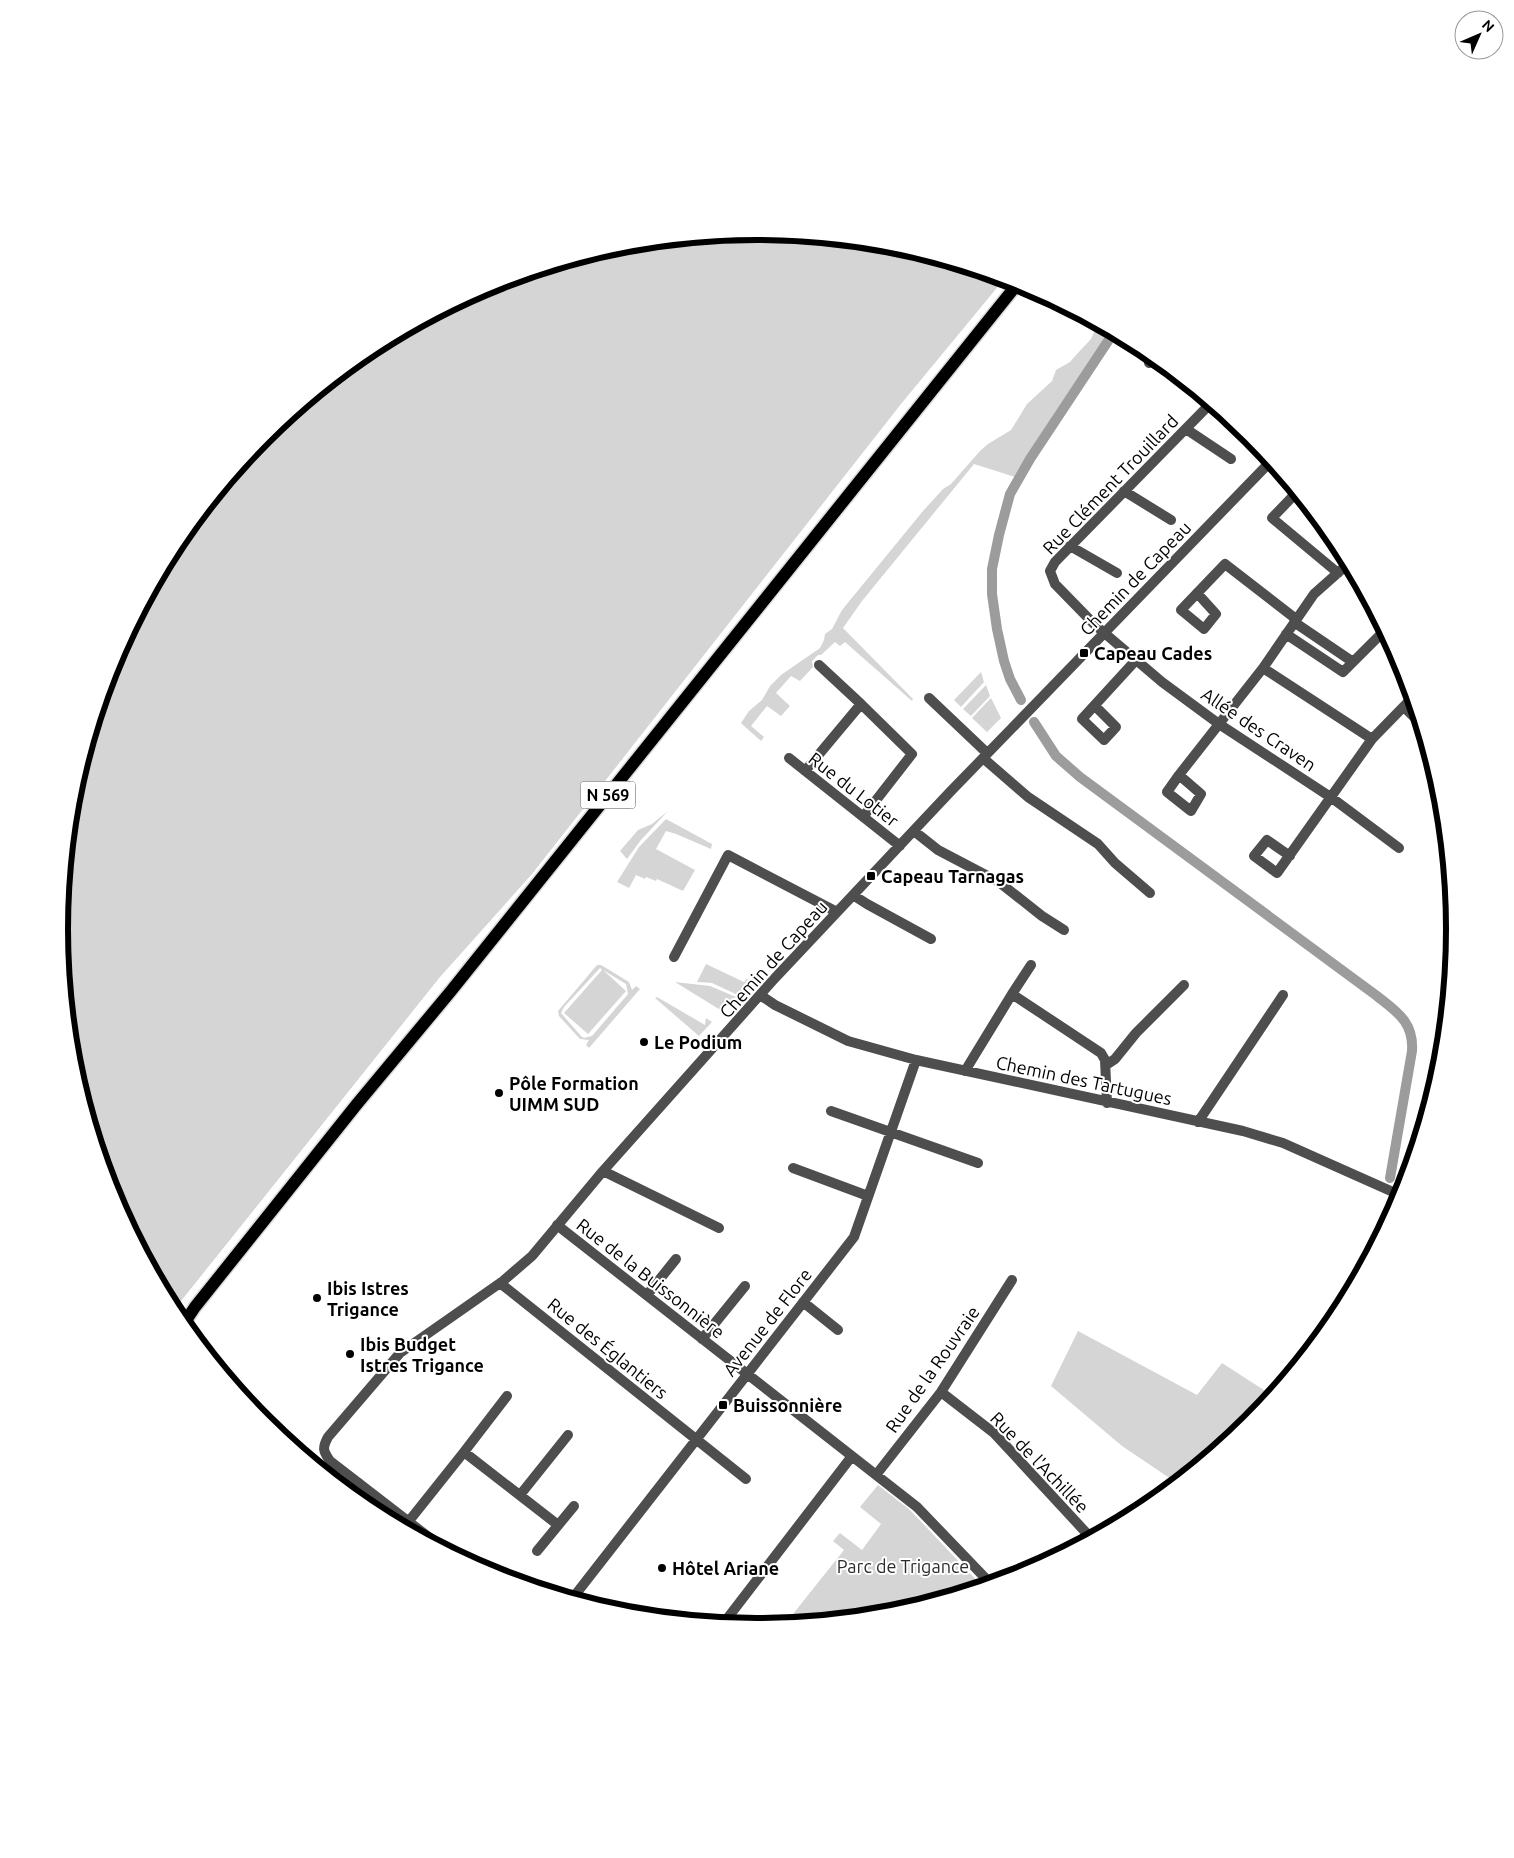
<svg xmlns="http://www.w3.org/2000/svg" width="1514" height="1858" font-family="Ubuntu,sans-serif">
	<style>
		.green { fill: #d5d5d5; fill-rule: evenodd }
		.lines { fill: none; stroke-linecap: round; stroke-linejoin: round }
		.canal { stroke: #9c9c9c; stroke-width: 10 }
		.primary-casing { stroke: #dbdbdb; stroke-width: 15 }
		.minor { stroke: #4e4e4e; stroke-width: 10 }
		.primary { stroke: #000; stroke-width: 12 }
		.poi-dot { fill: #000; stroke: #fff; stroke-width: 2 }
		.labels { text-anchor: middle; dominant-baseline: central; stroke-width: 4; stroke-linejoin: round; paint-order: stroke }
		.shield { fill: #fff; stroke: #4c4c4c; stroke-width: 1 }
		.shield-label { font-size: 16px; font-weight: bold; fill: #000 }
		.street-label { font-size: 18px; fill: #000; stroke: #fff }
		.poi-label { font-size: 18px; font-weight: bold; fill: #000; stroke: #fff; text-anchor: start }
		.park-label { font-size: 18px; fill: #2c2c2c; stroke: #fff }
		.rim { fill: none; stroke: #000; stroke-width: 6 }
	</style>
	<rect width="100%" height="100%" fill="#fff"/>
	<!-- green -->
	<path class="green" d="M757,231L894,244L1005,278L901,404L532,874L440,977L173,1311L112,1196L72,1065L59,929L72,792L112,662L177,541L263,435L369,348L490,284L621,244Z
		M1098,323L1110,330L1015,477L974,464L862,601L843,628L913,699L912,701L845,642L840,646L835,642L821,655H818L812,661L813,667L800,681L791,676L776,693L790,706L781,716L767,706L751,726L764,737L761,741L743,725L741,723L749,711L762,700L770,686L781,675L820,648L824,640L825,634L832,629L842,610L923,511L943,489L951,484L980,451L988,444L1011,430L1027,404L1052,381L1056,370L1070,362L1077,354L1091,339Z
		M981,672L984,682L961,707L954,700Z
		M986,685L990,696L971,716L963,709Z
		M991,698L1001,718L987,732L972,718Z
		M668,811L641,840L627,859L620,851L638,830L652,824Z
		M666,819L712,844L711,849L676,834L666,831L656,849L695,870L683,891L657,879L656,881L646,877L645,879L636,875L629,888L617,882L639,847Z
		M706,964L744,982L747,979L757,984L742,997L712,983L697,982Z
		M597,965H601L629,982L632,990L636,986L640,989L589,1048L586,1045L589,1040L580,1039L559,1016L558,1011ZM600,968L602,970L564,1013L588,1034L626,991L603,970L626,984L628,994L592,1036L584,1038L581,1036L561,1013L564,1007Z
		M675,982L710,986L736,997L722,1011Z
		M657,997L705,1025L706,1018L712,1022L699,1036L655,998Z
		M1078,1331L1197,1395L1222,1363L1273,1396L1251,1423L1177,1483L1122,1446L1051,1386Z
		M878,1485L910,1510L983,1587L893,1614L785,1624L844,1550L833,1541L840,1533L862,1550L881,1524L860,1507Z"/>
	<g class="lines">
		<!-- canal -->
		<path class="canal" d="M1021,700L1010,679L1004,661L997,629L992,594V569L999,535L1010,494L1030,459L1114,332
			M1034,722L1056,756L1080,777L1377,996C1397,1012 1414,1022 1412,1051L1390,1178"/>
		<defs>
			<path id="primary" d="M183,1325L195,1307L357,1104L451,991L1019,282"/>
		</defs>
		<!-- primary casing -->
		<use href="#primary" class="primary-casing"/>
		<!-- minor -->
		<path class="minor" d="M1149,363L1154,356
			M1211,403L1055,562L1050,571L1055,584L1095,625L1162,682L1219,724L1332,798L1399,848
			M1186,429L1231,459
			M1124,491L1171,520
			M1297,492L1272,518L1338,573
			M1070,546L1117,573
			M1197,593L1216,614L1204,629L1181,610L1225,564L1296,619
			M1294,622L1353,662
			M1286,634L1343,672L1385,630
			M819,665L861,704
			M1263,668L1372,739
			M929,698L987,753
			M1095,706L1116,727L1104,740L1082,719L1136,660
			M1404,707L1421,724
			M789,758L900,846
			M983,758L1028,797L1098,844L1115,863L1150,893
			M805,771L861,704L912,754L863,817
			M1179,775L1201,794L1191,811L1167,792L1179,775L1263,668L1314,594L1349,563
			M914,831L938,850L999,882L1042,916L1064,930
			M1290,856L1267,840L1254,856L1277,873L1372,739L1413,697
			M853,895L867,904L931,939
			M674,957L728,855L837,912
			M1012,994L1031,965
			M760,995L775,1005L848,1041L916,1060L1243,1131L1283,1143L1402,1196
			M1106,1065L1115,1059L1136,1033L1184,985
			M965,1071L1012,994L1101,1053L1105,1060L1107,1103
			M831,1111L978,1163
			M1198,1122L1283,995
			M793,1168L868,1196
			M603,1171L719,1228
			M557,1225L917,1507L991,1584
			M500,1283L746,1479
			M647,1295L676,1259
			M803,1302L838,1330
			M702,1339L745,1286
			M941,1392L994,1433L1091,1538
			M464,1452L507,1396
			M876,1475L941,1392L1012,1280
			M350,1494L359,1483
			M520,1495L568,1435
			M409,1521L464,1452L558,1525
			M537,1551L574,1506
			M448,1552L330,1461C323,1451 322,1448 328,1437L400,1353L503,1281L532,1256L603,1171L775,978L950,792L1271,461
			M572,1599L854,1237L916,1060
			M723,1624L852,1456"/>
		<!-- primary -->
		<use href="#primary" class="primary"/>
	</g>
	<!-- markers -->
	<g class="poi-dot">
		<rect x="1079" y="648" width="10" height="10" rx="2.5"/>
		<rect x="866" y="871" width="10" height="10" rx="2.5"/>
		<circle cx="644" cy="1042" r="5"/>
		<circle cx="499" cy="1093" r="5"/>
		<circle cx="317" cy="1298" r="5"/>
		<circle cx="350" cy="1354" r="5"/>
		<rect x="718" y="1400" width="10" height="10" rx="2.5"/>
		<circle cx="662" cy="1568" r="5"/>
	</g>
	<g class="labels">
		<!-- shield labels -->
		<rect class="shield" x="580.5" y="781.5" width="55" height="27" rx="4"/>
		<g class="shield-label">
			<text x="608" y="795">N 569</text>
		</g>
		<!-- street labels -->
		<g class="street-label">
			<text transform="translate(1110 484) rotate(-46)">Rue Clément Trouillard</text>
			<text transform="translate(1135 578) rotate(-46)">Chemin de Capeau</text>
			<text transform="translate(1259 729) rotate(34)">Allée des Craven</text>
			<text transform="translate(854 789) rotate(38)">Rue du Lotier</text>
			<text transform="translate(773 959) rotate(-48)">Chemin de Capeau</text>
			<text transform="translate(1084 1080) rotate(12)">Chemin des Tartugues</text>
			<text transform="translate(651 1278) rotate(38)">Rue de la Buissonnière</text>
			<text transform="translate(767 1322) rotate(-52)">Avenue de Flore</text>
			<text transform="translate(608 1348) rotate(39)">Rue des Églantiers</text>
			<text transform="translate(932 1369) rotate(-55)">Rue de la Rouvraie</text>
			<text transform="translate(1040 1462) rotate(46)">Rue de l'Achillée</text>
		</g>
		<!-- poi labels -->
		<g class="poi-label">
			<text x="1094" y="653">Capeau Cades</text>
			<text x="881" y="876">Capeau Tarnagas</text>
			<text x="654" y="1042">Le Podium</text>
			<text x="509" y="1083">Pôle Formation<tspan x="509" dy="21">UIMM SUD</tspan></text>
			<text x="327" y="1288">Ibis Istres<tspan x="327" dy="21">Trigance</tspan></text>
			<text x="360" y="1344">Ibis Budget<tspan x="360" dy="21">Istres Trigance</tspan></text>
			<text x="733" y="1405">Buissonnière</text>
			<text x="672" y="1568">Hôtel Ariane</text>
		</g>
		<!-- park labels -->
		<g class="park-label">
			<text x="903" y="1566">Parc de Trigance</text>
		</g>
	</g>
	<!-- crop -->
	<path d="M0 0H1514V1858H0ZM68 929a689 689 0 1 1 1378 0a689 689 0 1 1-1378 0Z" fill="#fff" fill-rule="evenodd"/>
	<path class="rim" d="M68 929a689 689 0 1 1 1378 0a689 689 0 1 1-1378 0Z"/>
	<!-- north arrow -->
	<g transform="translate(1479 35) rotate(45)"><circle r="24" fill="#ffffff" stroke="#999999"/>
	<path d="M0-4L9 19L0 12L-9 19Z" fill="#000000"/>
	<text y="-8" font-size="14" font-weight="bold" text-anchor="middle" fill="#000000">N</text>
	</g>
</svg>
